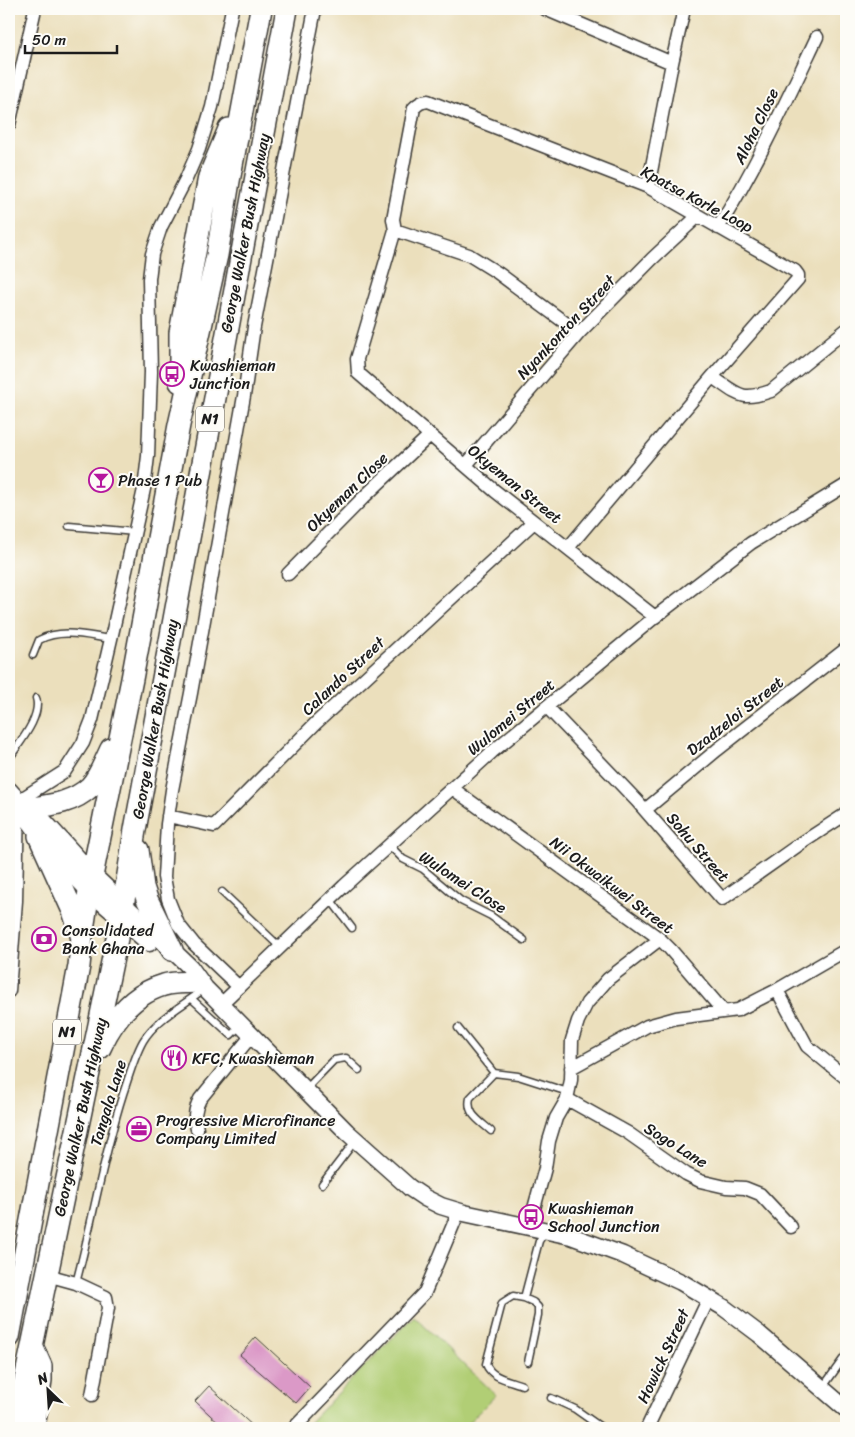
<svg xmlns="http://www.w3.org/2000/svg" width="855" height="1437" font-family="Sriracha,sans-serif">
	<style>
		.green { fill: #b1ce75; stroke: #667548 }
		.building { fill: #db99c7 }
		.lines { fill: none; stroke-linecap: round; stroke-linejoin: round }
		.lane-casing { stroke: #3b3934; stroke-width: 9 }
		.street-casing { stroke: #3b3934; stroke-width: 15 }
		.secondary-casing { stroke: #3b3934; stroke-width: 19 }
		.highway-casing { stroke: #3b3934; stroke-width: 24 }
		.lane { stroke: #fff; stroke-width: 6 }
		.street { stroke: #fff; stroke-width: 12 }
		.secondary { stroke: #fff; stroke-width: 16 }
		.highway { stroke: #fff; stroke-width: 21 }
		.labels { text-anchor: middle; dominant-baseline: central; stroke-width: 4; stroke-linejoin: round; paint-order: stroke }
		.shield { fill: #fdfcf7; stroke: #605f5e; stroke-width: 1 }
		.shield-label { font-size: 15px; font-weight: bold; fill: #1c1c1c }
		.street-label { font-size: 16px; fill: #1c1c1c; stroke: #fdfcf7 }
		.poi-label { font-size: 16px; fill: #1c1c1c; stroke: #fdfcf7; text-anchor: start }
	</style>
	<rect width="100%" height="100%" fill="#fdfcf7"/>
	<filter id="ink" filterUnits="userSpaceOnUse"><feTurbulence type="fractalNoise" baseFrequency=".02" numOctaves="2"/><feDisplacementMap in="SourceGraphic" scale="10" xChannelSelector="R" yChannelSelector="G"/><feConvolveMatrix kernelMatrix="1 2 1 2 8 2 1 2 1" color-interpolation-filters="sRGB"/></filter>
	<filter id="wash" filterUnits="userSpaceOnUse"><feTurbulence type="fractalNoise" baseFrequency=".0096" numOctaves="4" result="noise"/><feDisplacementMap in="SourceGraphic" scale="20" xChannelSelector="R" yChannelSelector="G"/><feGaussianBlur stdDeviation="1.12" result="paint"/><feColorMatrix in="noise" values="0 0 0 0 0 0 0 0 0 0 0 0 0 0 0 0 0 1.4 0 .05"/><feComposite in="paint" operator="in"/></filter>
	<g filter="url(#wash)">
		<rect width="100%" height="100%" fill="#ebdfbc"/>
		<!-- green -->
		<path class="green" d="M414,1316L496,1395L463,1428H304Z"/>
		<g id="blocks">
			<!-- building -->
			<path class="building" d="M256,1337L310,1387L296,1403L240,1355Z
				M209,1386L255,1428H224L195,1401Z"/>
		</g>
	</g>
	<g filter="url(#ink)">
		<use href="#blocks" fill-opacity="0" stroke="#3b3934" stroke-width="1"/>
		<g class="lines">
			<defs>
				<path id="lane" d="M69,526L135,532
					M33,655L39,640C62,628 88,636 111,639
					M9,759C19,743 42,717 36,698
					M389,845L403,859L423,869L461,901L491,916L524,940
					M222,892L280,947
					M330,899L352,928
					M192,999L231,1035L240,1026
					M458,1028L494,1073
					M494,1073L518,1076L568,1092
					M306,1089L334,1060L346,1058L359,1070
					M491,1131C480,1121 466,1114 470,1098L494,1073
					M322,1184L355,1141
					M76,1283C93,1220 103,1156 123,1094C129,1077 134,1057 143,1041C156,1019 184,1005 204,989
					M528,1362L538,1315V1307L533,1302L524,1298L539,1241L545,1232
					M522,1385C509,1380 491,1378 486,1364L502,1303L513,1296L524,1298
					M823,1387L846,1355
					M551,1398L575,1409L602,1428"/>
				<path id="street" d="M545,9L672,63
					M9,125L35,9
					M648,187L672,63L684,9
					M718,228C756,167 786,102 817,37
					M395,230L469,255L498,273L579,333
					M712,377C738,394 740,402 771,391L846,330
					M466,465L579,333L652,259L697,217
					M568,548L712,377L798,279V275L795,271L648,187L428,101C421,102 419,103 414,108L393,219L395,230L357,359L358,373L495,491L655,617
					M288,574L363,498L430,435
					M547,707L637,801L722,899L797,846L846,814
					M452,788L660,939L670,949L724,1012
					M645,810L717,750L846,649
					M168,816L214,826L316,723L534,522
					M239,987L194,944L178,924L168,899L164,877L167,824L172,790L191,693L244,396L254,327L315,9
					M777,990L807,1046L846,1078
					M9,991L16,901L18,801L65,771L83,743L92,720L111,639L144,489L148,456L151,372L149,279L152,254L161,227L186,179L199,149L212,107L232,9
					M221,1004L344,886L492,752L655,617L751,543L846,485
					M571,1068L647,1026L676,1018L738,1010L777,990L846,950
					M567,1099L628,1133L686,1174L700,1181L726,1187L745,1188L760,1194L791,1227
					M197,1129C194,1118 194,1110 200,1099L252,1035
					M529,1227L545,1168L549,1141L556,1118L567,1099L571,1080L572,1040L578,1021L587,1003L608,979L660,939
					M47,1275L76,1283L106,1297L108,1308L92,1395
					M294,1428L425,1292L459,1211
					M647,1428L709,1298"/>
				<path id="secondary" d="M9,790L25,808V815L55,856L89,891L149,943
					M25,808H32L93,875L190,967L205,988L347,1132L410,1188L425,1198L441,1206L464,1213L571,1236L623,1255L681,1282L723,1307L759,1334L846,1409"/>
				<path id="highway" d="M180,382V333L209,177L229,129
					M32,808C53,805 74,802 90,787C99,778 105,761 111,749
					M39,836L73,911L81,935
					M138,850L143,887L147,899L172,950
					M100,1048C113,1019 133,994 164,985C173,982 186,983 195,982
					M9,1337L79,966L82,936L89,891L132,679L179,425L217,255L229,181L261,9
					M33,1348L41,1366V1380L34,1428
					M15,1428L121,919L135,830L287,9"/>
			</defs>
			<!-- lane casing -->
			<use href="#lane" class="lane-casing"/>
			<!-- street casing -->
			<use href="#street" class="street-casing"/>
			<!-- secondary casing -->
			<use href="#secondary" class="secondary-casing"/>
			<!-- highway casing -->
			<use href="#highway" class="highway-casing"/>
			<!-- lane -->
			<use href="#lane" class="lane"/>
			<!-- street -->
			<use href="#street" class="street"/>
			<!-- secondary -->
			<use href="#secondary" class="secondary"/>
			<!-- highway -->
			<use href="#highway" class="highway"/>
		</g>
	</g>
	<!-- icons -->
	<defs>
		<symbol id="bus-ring" viewBox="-11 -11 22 22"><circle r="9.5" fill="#fdfcf7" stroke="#b5179e" stroke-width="1.5"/><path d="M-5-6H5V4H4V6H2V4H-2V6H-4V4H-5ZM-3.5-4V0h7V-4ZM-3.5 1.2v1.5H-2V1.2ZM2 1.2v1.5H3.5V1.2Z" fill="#b5179e"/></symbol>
		<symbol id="bar-ring" viewBox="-11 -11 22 22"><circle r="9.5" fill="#fdfcf7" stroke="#b5179e" stroke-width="1.5"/><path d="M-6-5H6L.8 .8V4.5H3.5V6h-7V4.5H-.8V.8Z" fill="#b5179e"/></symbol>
		<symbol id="bank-ring" viewBox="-11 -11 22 22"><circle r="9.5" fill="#fdfcf7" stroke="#b5179e" stroke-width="1.5"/><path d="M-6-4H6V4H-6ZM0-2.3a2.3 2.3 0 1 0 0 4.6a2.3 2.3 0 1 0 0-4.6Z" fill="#b5179e"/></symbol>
		<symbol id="restaurant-ring" viewBox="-11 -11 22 22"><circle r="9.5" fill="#fdfcf7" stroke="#b5179e" stroke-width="1.5"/><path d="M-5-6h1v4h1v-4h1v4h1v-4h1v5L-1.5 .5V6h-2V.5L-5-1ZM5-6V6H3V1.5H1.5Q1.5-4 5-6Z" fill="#b5179e"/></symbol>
		<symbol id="office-ring" viewBox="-11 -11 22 22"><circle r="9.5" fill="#fdfcf7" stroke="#b5179e" stroke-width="1.5"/><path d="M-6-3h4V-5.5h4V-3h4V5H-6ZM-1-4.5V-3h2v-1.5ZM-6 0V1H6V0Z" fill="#b5179e"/></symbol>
	</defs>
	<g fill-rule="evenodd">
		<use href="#bus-ring" x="158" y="360" width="28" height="28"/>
		<use href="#bar-ring" x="87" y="466" width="28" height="28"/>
		<use href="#bank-ring" x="30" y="925" width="28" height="28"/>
		<use href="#restaurant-ring" x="160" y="1044" width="28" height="28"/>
		<use href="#office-ring" x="125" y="1115" width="28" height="28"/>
		<use href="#bus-ring" x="517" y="1203" width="28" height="28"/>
	</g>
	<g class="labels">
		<!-- shield labels -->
		<g class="shield">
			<rect x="196" y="406.5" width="28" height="25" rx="4"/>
			<rect x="53" y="1019.5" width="28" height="25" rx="4"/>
		</g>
		<g class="shield-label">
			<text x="210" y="419">N1</text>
			<text x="67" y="1032">N1</text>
		</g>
		<!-- street labels -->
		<g class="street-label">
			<text transform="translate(756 126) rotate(-64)">Aloha Close</text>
			<text transform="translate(697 199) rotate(28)">Kpatsa Korle Loop</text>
			<text transform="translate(245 233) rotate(-79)">George Walker Bush Highway</text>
			<text transform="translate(566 327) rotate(-47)">Nyankonton Street</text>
			<text transform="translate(515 484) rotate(39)">Okyeman Street</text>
			<text transform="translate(347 492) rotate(-44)">Okyeman Close</text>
			<text transform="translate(343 676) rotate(-43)">Calando Street</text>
			<text transform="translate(735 716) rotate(-38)">Dzadzeloi Street</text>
			<text transform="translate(511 717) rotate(-40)">Wulomei Street</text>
			<text transform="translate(155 719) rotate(-80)">George Walker Bush Highway</text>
			<text transform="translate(698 847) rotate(49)">Sohu Street</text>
			<text transform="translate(463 882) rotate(33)">Wulomei Close</text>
			<text transform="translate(612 885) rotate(37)">Nii Okwaikwei Street</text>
			<text transform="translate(108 1103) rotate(-73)">Tangala Lane</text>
			<text transform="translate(80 1117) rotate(-78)">George Walker Bush Highway</text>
			<text transform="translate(676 1145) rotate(32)">Sogo Lane</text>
			<text transform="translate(663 1356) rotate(-65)">Howick Street</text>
		</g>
		<!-- poi labels -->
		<g class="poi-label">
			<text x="190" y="365">Kwashieman<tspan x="190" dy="18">Junction</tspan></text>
			<text x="118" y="480">Phase 1 Pub</text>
			<text x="62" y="930">Consolidated<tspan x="62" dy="18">Bank Ghana</tspan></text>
			<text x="192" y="1058">KFC, Kwashieman</text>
			<text x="156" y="1120">Progressive Microfinance<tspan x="156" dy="18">Company Limited</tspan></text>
			<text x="548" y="1208">Kwashieman<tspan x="548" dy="18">School Junction</tspan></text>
		</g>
	</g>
	<!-- margin -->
	<rect width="855" height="1437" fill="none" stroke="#fdfcf7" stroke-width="30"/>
	<!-- north arrow -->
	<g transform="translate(48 1390) rotate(335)" stroke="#fdfcf7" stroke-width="4" paint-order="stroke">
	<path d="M0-4L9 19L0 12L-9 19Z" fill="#1c1c1c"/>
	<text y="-8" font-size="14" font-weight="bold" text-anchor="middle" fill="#1c1c1c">N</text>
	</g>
	<!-- scale -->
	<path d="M25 45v8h92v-8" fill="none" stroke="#1c1c1c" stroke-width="2.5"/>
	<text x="32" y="45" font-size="15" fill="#1c1c1c" stroke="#fdfcf7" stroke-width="4" paint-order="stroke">50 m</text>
</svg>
